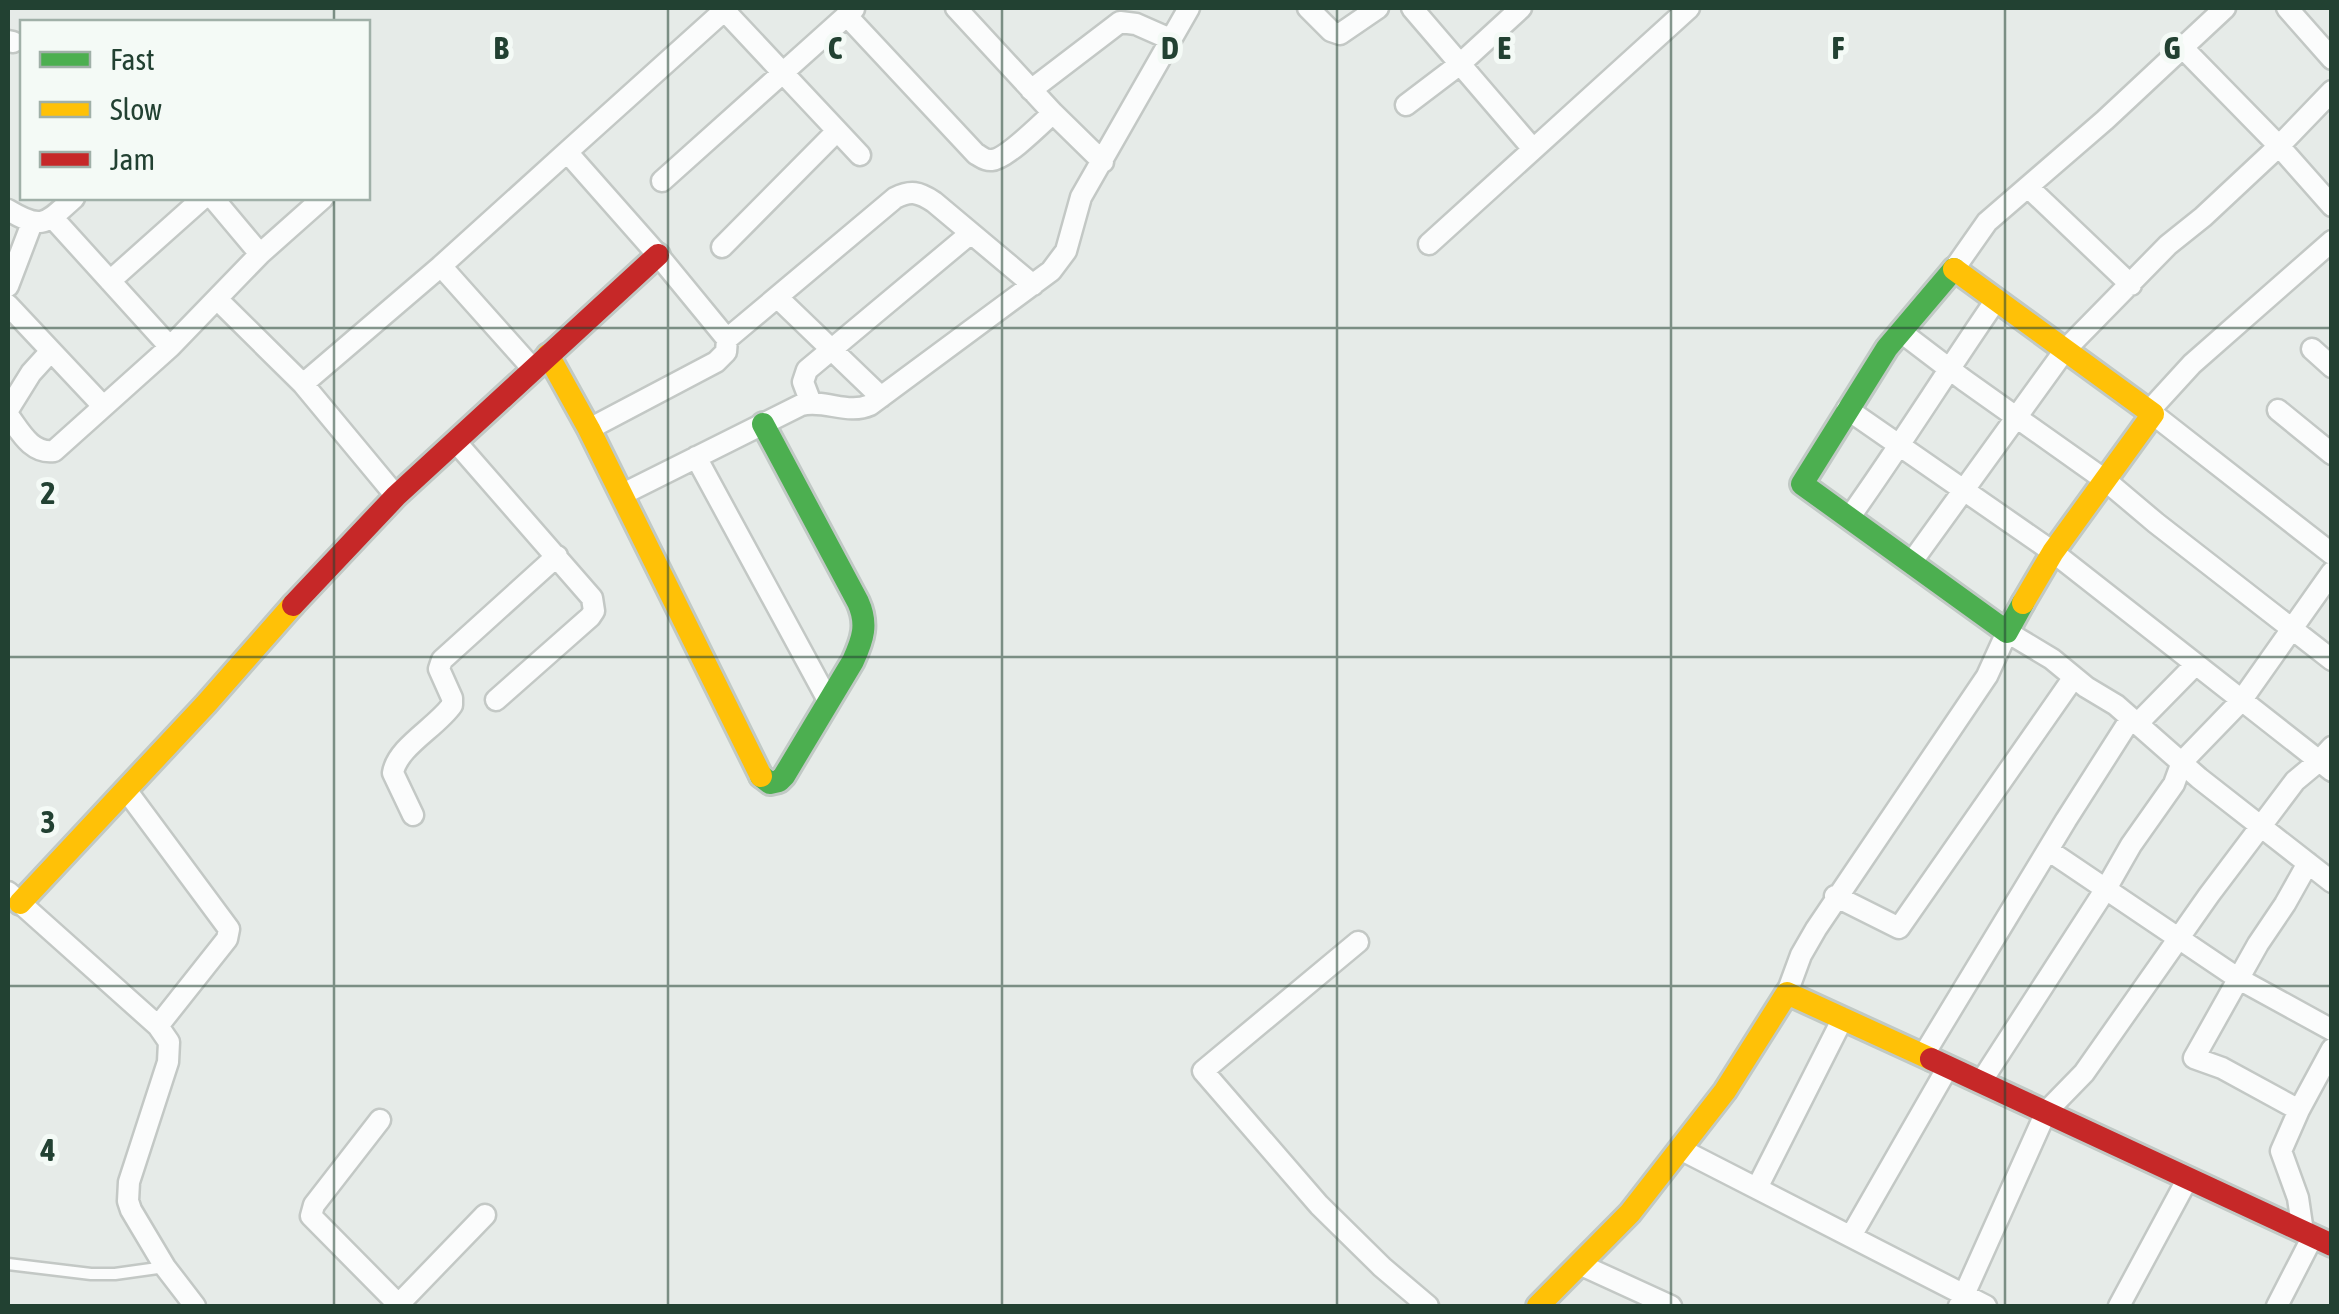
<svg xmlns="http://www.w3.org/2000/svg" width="2339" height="1314" font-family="'Asap Condensed',sans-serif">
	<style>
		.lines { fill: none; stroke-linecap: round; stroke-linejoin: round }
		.lane-casing { stroke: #c3c8c5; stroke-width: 15 }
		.street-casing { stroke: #c3c8c5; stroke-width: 25 }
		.fast-casing { stroke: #c1c9c5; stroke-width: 28 }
		.slow-casing { stroke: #c1c9c5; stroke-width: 28 }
		.jam-casing { stroke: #c1c9c5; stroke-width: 28 }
		.lane { stroke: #fbfcfc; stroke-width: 10 }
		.street { stroke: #fbfcfc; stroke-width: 20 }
		.fast { stroke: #4caf50; stroke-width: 22 }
		.slow { stroke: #ffc107; stroke-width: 22 }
		.jam { stroke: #c62828; stroke-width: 22 }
		.grid { fill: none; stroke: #224132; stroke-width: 2.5; stroke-opacity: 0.55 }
		.grid-label { font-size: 32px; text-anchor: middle; font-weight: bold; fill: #224132; stroke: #f4faf6; stroke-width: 10; stroke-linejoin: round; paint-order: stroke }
	</style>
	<rect width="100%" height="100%" fill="#e6ebe8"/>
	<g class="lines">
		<defs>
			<path id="lane" d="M8,1264L91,1274H115L165,1267"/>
			<path id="street" d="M956,8L1053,113L1103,162
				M1308,8L1331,31L1340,34L1378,8
				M1412,8L1533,149
				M2287,8L2332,59
				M724,10L860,155
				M847,16L976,154C982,157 985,161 992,160C1006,159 1041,124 1053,113
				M8,41L13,42
				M2182,47L2279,146L2332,206
				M1031,90L1120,22L1136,24L1170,39
				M1406,105L1460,64L1521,8
				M662,181L854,9
				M2028,187L2131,285
				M213,198L260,254
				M8,210C43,231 46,223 74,198
				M52,217L170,347
				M1429,244L1689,8
				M722,247L837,131
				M441,266L533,369
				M1954,269L1987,222L2105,120L2225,8
				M110,281L203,198
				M8,286L32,223
				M777,297L881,397
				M217,299L303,384L396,496
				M8,305L103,406
				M1901,332L1964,380L2105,480L2156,523L2332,660
				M727,339L895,198C911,190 919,192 934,202L1033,285
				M2312,349L2332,367
				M303,384L441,266L567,152
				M811,403L803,382L807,370L971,233
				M1847,409L2053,552L2332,771
				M8,410L31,373L51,351
				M2278,410L2332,454
				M2149,411L2192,364L2332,241
				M2153,414L2332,554
				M8,415C20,431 31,454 54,451L170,347L260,254L323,198
				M589,429L716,362L726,352L727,339L658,255L567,152L727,8
				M455,441L592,598L594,611L590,617L496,700
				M696,457L829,702
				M621,495L801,405C825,399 848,415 870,405L1051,271L1066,251L1081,197L1189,8
				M1849,518C1900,447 1946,372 1996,300
				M1911,563L2065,350L2168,245L2203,217L2279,146L2332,91
				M2138,723L2195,665
				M126,790L229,929L227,939L158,1026
				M413,815L393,773C397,747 437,727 452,705V698L439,669L442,660L557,556
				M2048,850L2239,979L2332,1030
				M8,892L158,1026L169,1042L168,1062L129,1182L128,1201L131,1210L165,1267L195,1306
				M1835,896L1899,928L2074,677
				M1358,942L1203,1071L1319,1205L1382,1267L1428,1306
				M1787,993L1801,955L1816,929L1987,676L2007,632L2052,659L2086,687L2116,705L2199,778L2332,882
				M1923,1056L2066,820L2131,718
				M1981,1082L2107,887L2131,845L2174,784L2182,762L2241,701L2332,572
				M2299,1110L2222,1068L2194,1058L2258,944L2285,904L2308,863
				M380,1120L314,1205L311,1216L400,1306
				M1680,1149L1986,1306
				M1757,1188L1843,1018
				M2303,1232L2298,1198L2281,1151L2299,1110L2332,1049
				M1851,1236L1948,1067
				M1579,1264L1671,1306
				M398,1305L485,1215
				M1959,1306L2046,1112L2084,1073L2209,895L2295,781L2319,761L2332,747
				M2119,1306L2188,1178
				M2277,1306L2313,1236"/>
			<path id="fast" d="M1954,269L1887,348L1802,484L2007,632L2023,603
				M761,776L770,783L779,781L784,776L853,661C863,639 868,624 858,602L763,424"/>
			<path id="slow" d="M1954,269L2153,414L2053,552L2023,603
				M548,355L589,429L761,776
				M20,903L206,704L293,605
				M1538,1306L1630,1213L1725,1091L1787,993L1931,1059"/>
			<path id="jam" d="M293,605L396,496L658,255
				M1931,1059L2332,1245"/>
		</defs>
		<!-- lane casing -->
		<use href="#lane" class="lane-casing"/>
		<!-- street casing -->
		<use href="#street" class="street-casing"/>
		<!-- fast casing -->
		<use href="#fast" class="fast-casing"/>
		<!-- slow casing -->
		<use href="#slow" class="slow-casing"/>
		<!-- jam casing -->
		<use href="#jam" class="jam-casing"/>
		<!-- lane -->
		<use href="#lane" class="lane"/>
		<!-- street -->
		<use href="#street" class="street"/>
		<!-- fast -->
		<use href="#fast" class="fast"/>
		<!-- slow -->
		<use href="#slow" class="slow"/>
		<!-- jam -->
		<use href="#jam" class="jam"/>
	</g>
	<!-- grid -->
	<path class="grid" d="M334,8V22M668,8V1306M1002,8V1306M1337,8V1306M1671,8V1306M2005,8V1306M334,198V1306M8,328H2332M8,657H2332M8,986H2332"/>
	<g class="grid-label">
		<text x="501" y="59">B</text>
		<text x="835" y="59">C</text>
		<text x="1170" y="59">D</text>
		<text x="1504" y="59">E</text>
		<text x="1838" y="59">F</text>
		<text x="2172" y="59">G</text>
		<text x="48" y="504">2</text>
		<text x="48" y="833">3</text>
		<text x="48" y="1161">4</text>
	</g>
	<!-- border -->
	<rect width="2339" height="1314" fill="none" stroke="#224132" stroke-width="20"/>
	<!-- legend -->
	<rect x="20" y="20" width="350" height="180" fill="#f4faf6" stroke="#a0b0a8" stroke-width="2.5"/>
	<rect x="40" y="52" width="50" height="15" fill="#4caf50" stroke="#a0b0a8" stroke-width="2.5"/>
	<text x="110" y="70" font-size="30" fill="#224132">Fast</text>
	<rect x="40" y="102" width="50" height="15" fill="#ffc107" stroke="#a0b0a8" stroke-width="2.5"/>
	<text x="110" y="120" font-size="30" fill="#224132">Slow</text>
	<rect x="40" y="152" width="50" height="15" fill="#c62828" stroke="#a0b0a8" stroke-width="2.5"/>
	<text x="110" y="170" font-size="30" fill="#224132">Jam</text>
</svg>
